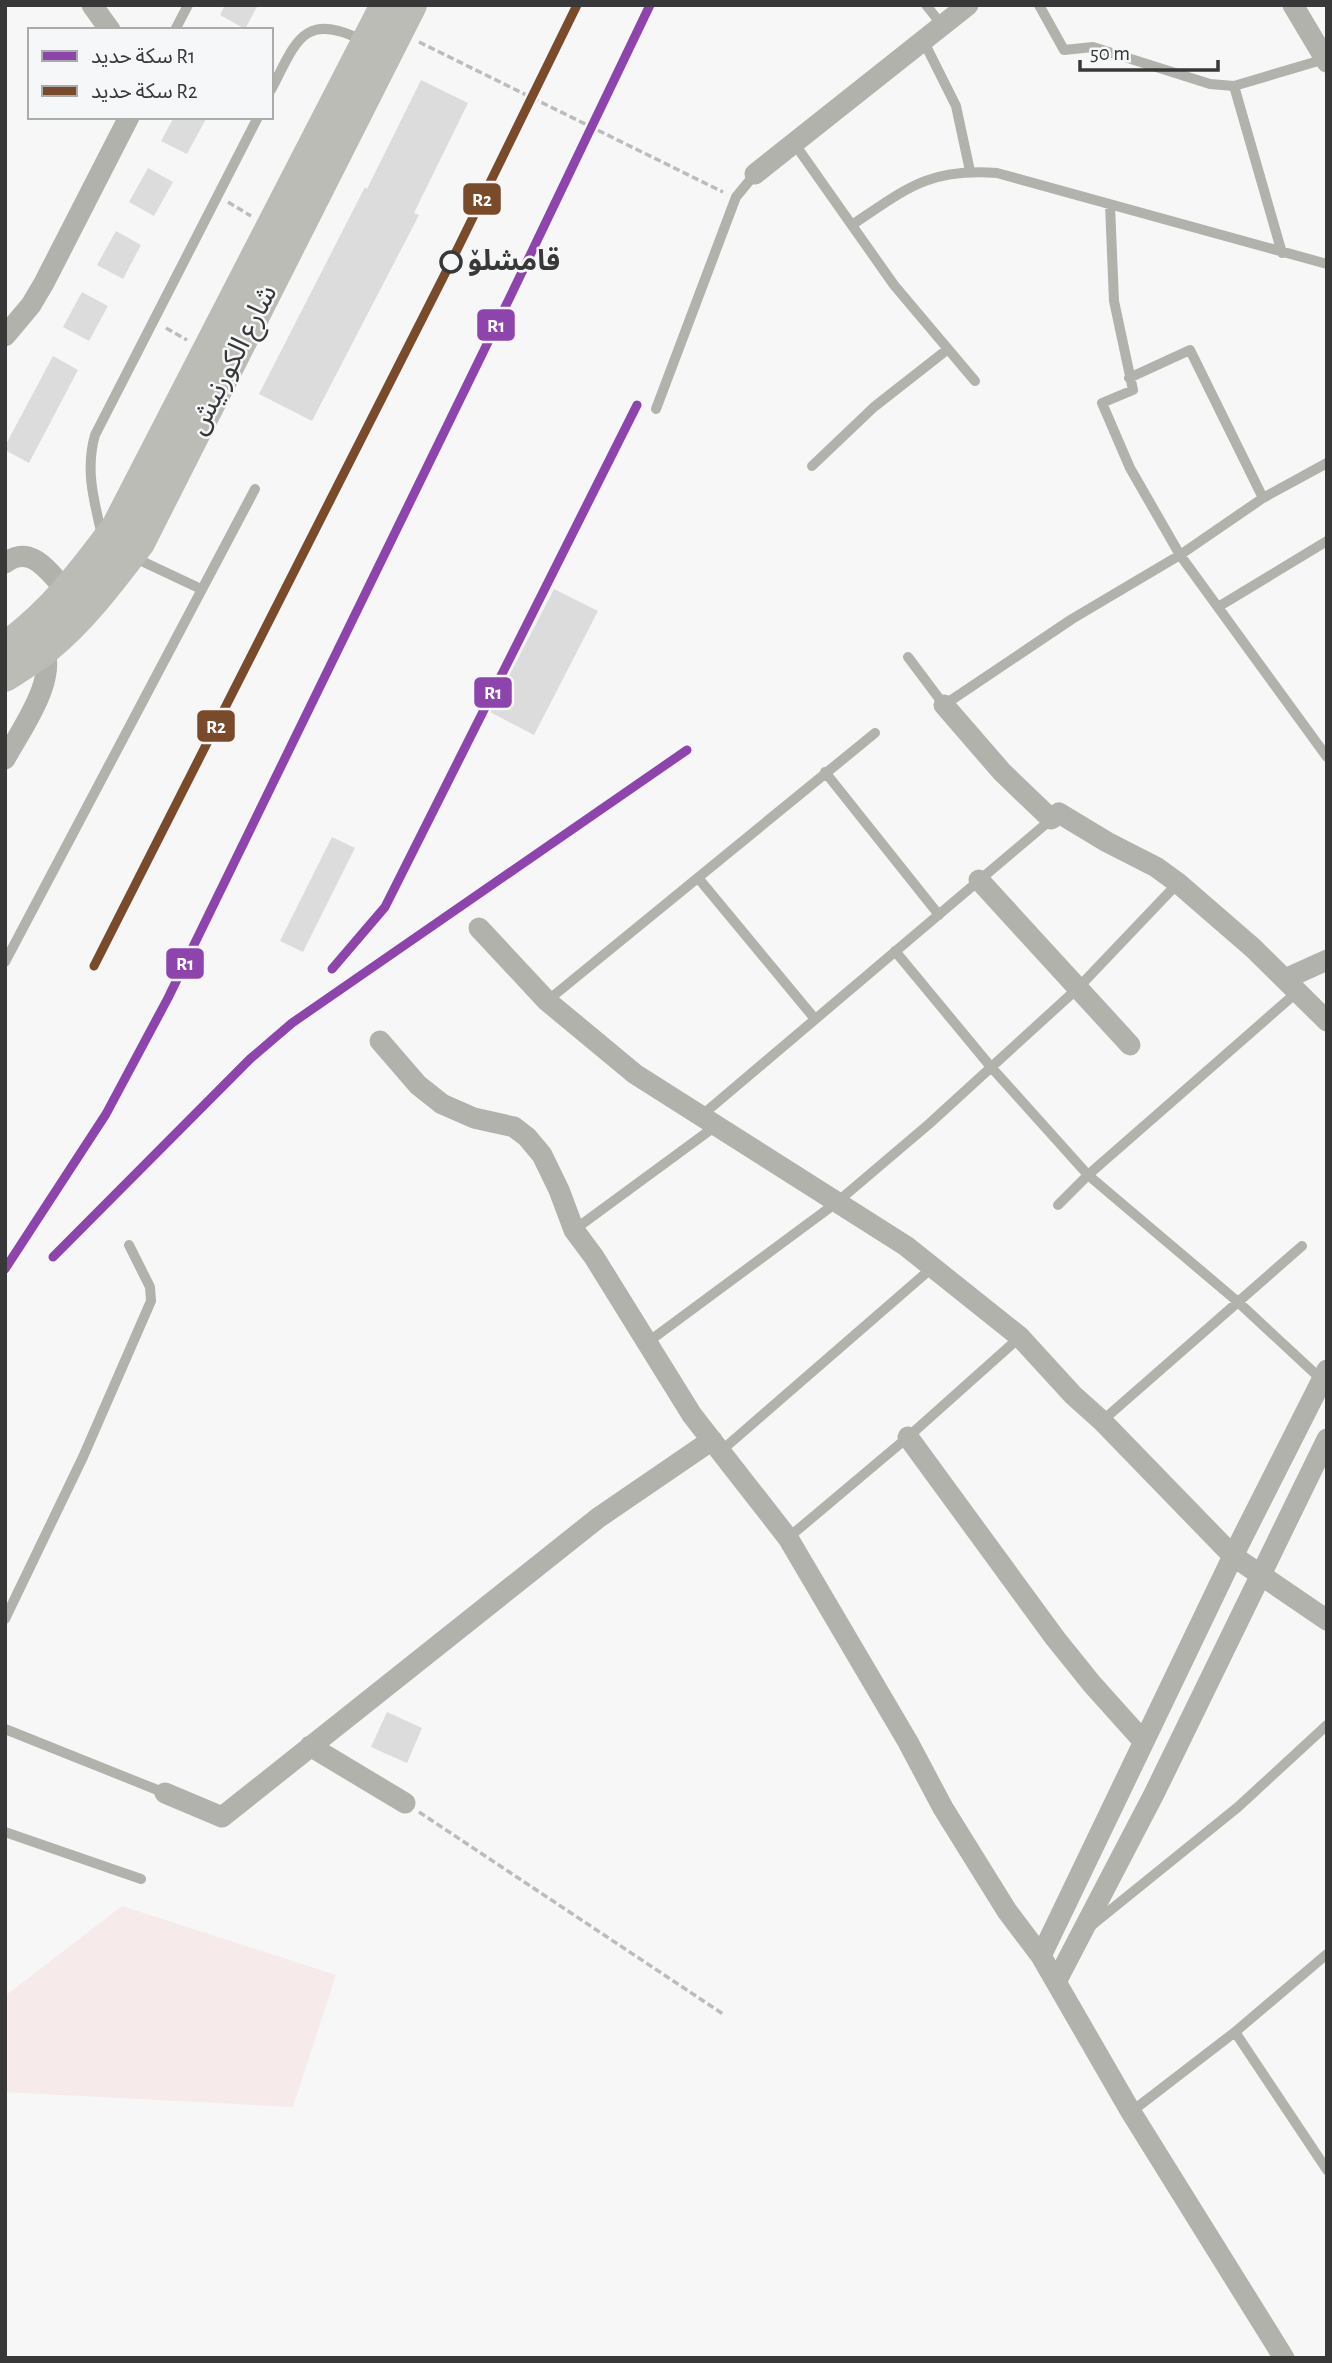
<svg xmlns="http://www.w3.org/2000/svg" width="1332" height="2363" font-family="'Alegreya Sans','Noto Sans Arabic',sans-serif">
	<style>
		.commercial { fill: #f6eaeb }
		.building { fill: #dcdcdc }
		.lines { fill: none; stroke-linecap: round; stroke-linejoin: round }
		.path { stroke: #bcbcba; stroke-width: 3.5; stroke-dasharray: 7 3.5; stroke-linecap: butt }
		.lane { stroke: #b2b2ac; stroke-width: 10 }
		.street { stroke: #b2b2ac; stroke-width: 21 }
		.secondary { stroke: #bcbcb6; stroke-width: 30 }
		.rail-1-casing { stroke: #f6f7f8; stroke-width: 14 }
		.rail-2-casing { stroke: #f6f7f8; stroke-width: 14 }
		.rail-1 { stroke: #8e44ad; stroke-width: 9 }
		.rail-2 { stroke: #7a4b2a; stroke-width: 9 }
		.stop-dot { fill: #f6f7f8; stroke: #383838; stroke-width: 3.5 }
		.labels { text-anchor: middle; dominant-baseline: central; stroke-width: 5; stroke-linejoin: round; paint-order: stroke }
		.stop-label { font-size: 28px; font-weight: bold; fill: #383838; stroke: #f6f7f8; text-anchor: start }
		.street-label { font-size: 28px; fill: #383838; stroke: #f6f7f8 }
		.line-badge { stroke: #f6f7f8; stroke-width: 2.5 }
		.badge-label { font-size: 19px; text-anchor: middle; font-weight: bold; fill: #fff }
	</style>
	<rect width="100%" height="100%" fill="#f7f7f7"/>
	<!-- commercial -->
	<path class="commercial" d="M122,1906L336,1975L293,2107L5,2092V1996Z"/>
	<!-- building -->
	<path class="building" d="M225,5H258L245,29L220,15Z
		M421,80L468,103L414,213L419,215L312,421L259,394L365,187L367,189Z
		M174,117H207L187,154L161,141Z
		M148,168L173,182L154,216L129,202Z
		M116,231L141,245L123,279L97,265Z
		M82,292L108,306L89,341L63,327Z
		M53,356L78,370L29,463L5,450V446Z
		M554,589L598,611L534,735L490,712Z
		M332,837L355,848L303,952L280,941Z
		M387,1712L422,1728L407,1763L371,1747Z"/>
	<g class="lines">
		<!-- path -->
		<path class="path" d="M419,42L723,192
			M228,202L251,216
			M166,328L187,340
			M419,1812L723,2014"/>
		<!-- lane -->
		<path class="lane" d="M926,5L942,25
			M1039,5L1064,50L1093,47L1210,84L1234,86L1282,253
			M175,30L188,5
			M923,40L956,106L970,171
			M1234,86L1325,59
			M271,90C296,42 303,10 364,41
			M794,143L894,285L975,381
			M1110,205L1114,301L1133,390L1102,403L1130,468L1180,555L1327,757
			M852,225C906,189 928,168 997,173L1327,264
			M1129,378L1190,350L1263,498
			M656,409L736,197L755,174
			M812,466L874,407L948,349
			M102,535C94,501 85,470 95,435L258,117
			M133,557L201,589
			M1218,607L1327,541
			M908,657L944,705L1072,619L1180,555L1263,498L1327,463
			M825,772L939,915
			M699,879L815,1019
			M895,951L991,1067L1088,1175L1238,1302L1322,1380
			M5,962L255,489
			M547,1001L875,733
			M701,1116L1054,817
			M1058,1205L1088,1175L1296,993
			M574,1230L717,1125
			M648,1342L836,1203L929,1124L1078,988L1178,883
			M1102,1421L1302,1246
			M721,1451L933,1267
			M788,1538L908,1437L1020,1337
			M5,1619L83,1457L151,1301L150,1287L129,1245
			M5,1729L165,1793
			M5,1832L141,1879
			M1092,1925L1238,1807L1327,1725
			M1235,2032L1327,2170
			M1131,2112L1235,2032L1327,1954"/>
		<!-- street -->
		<path class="street" d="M92,5L110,30
			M1293,5L1327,62
			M755,174L968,5
			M5,336L31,305L44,283L129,117
			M5,563C32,543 49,573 67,591
			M944,705L1002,772L1051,819L1059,813L1107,842L1156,867L1178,883L1253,948L1327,1021
			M5,759C21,729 63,674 40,641
			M979,880L1130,1045
			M479,928L547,1001L635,1074L906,1246L1020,1337L1073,1395L1102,1421L1233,1556L1327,1620
			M1285,979L1327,960
			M380,1041L418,1085L442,1104L474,1118L514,1127L527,1137L542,1155L559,1190L574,1230L594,1257L692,1415L788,1538L908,1742L943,1808L1007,1911L1041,1956L1131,2112L1284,2358
			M908,1437L1055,1638L1092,1684L1144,1742
			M310,1746L405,1803
			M165,1793L222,1817L598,1518L712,1440
			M1041,1956L1233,1556L1327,1370
			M1056,1982L1154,1794L1327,1439"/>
		<!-- secondary -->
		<path class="secondary" d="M5,647C53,611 81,574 116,527L385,5
			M5,677C19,668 33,659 46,649C82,620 112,580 140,543L412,5"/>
		<defs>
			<path id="rail-1" d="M332,969L385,907L637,405
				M53,1257L250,1059L292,1023L687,750
				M5,1269L106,1114L168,998L511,295L650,5"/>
			<path id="rail-2" d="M94,966L451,262L577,5"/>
		</defs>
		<!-- rail-1 casing -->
		<use href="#rail-1" class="rail-1-casing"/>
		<!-- rail-2 casing -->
		<use href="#rail-2" class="rail-2-casing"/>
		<!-- rail-1 -->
		<use href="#rail-1" class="rail-1"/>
		<!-- rail-2 -->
		<use href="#rail-2" class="rail-2"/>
	</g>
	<!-- markers -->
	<circle class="stop-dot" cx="451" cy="262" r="10"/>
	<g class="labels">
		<!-- stop labels -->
		<g class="stop-label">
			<text x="468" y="262">قامشلۆ</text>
		</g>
		<!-- street labels -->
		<g class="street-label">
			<text transform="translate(233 360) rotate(-63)">شارع الكورنيش</text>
		</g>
	</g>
	<g class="line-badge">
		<rect x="462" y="182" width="40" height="34" rx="7" fill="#7a4b2a"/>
		<rect x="476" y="308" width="40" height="34" rx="7" fill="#8e44ad"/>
		<rect x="473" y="676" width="40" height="33" rx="7" fill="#8e44ad"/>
		<rect x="196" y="709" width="40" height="34" rx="7" fill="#7a4b2a"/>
		<rect x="165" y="947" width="40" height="33" rx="7" fill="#8e44ad"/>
	</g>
	<g class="badge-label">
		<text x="482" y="206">R2</text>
		<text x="496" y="332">R1</text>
		<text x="493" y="699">R1</text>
		<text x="216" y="733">R2</text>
		<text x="185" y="970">R1</text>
	</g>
	<!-- border -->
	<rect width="1332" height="2363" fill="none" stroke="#383838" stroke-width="14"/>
	<!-- legend -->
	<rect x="28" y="28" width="245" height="91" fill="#f6f7f8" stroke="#aaabab" stroke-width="2"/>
	<rect x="42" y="51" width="35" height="10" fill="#8e44ad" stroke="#aaabab" stroke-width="2"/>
	<text x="91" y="63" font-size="21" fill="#383838">سكة حديد R1</text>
	<rect x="42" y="86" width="35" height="10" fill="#7a4b2a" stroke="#aaabab" stroke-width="2"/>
	<text x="91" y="98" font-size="21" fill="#383838">سكة حديد R2</text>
	<!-- scale -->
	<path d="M1080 60v10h138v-10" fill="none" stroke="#383838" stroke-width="3.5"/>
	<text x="1090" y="60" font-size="21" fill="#383838" stroke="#f6f7f8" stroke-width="5" paint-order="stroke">50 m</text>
</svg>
